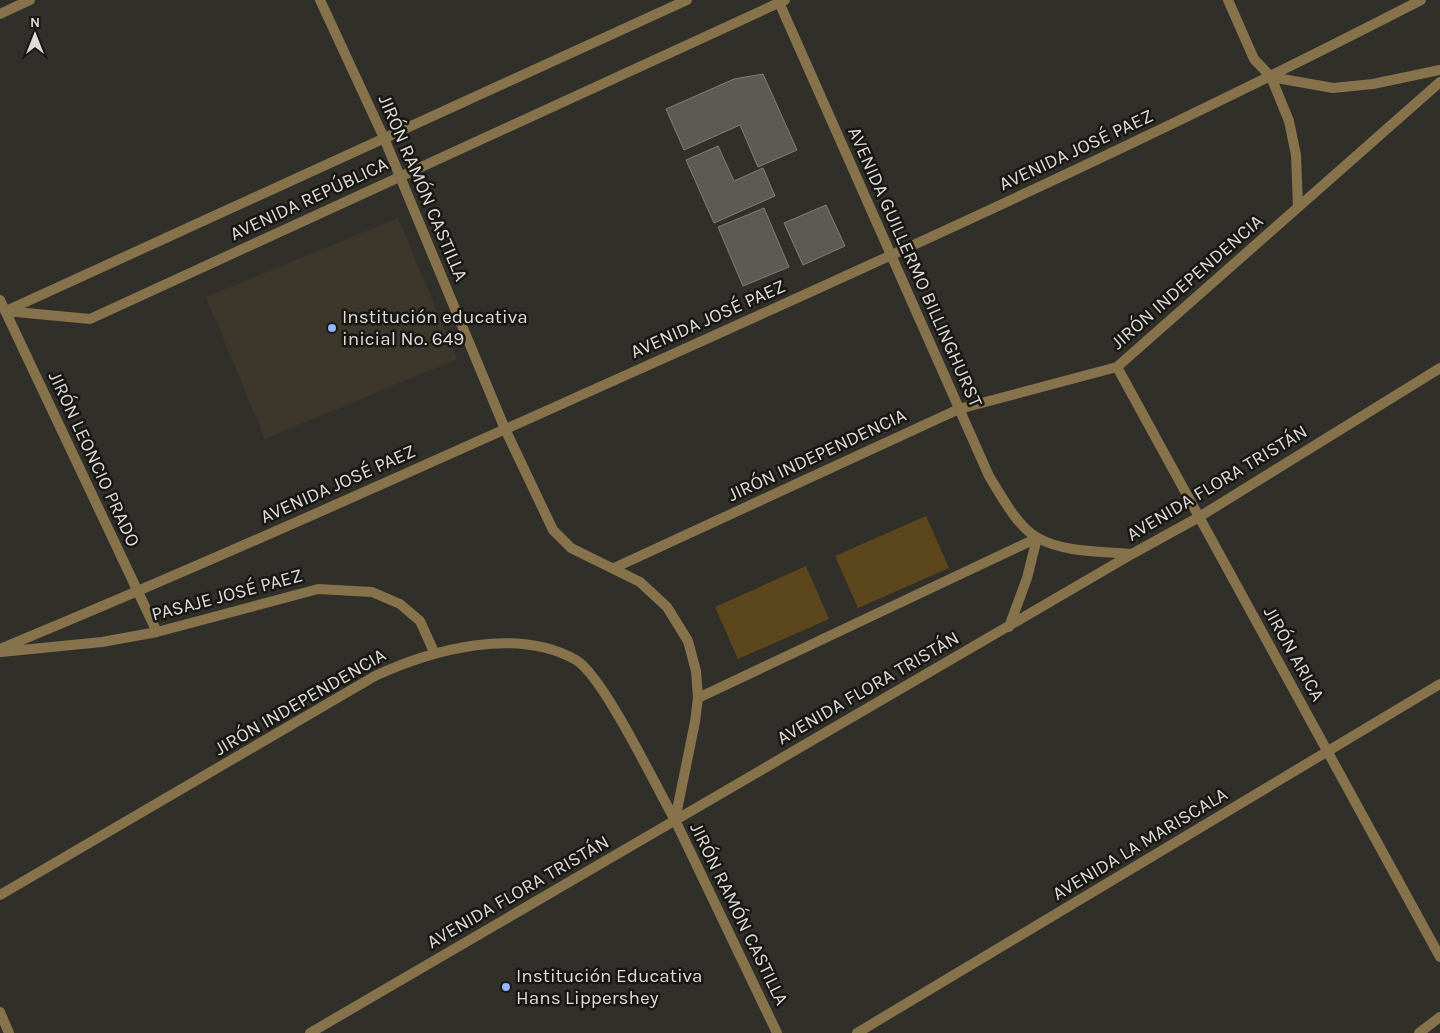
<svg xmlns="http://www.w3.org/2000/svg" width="1440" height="1033" font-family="Karla,sans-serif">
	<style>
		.built { fill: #3d372b }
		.green { fill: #5b471b }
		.building { fill: #5d5a53; stroke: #827e78 }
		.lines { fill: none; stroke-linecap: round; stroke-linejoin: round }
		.service { stroke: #86724b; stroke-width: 10 }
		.minor { stroke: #86724b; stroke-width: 10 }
		.poi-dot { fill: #94b7fd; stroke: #181714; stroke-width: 2 }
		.labels { text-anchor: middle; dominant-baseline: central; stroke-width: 5; stroke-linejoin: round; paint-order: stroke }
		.street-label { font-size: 19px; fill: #dedcd9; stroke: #181714 }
		.poi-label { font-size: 19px; fill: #dedcd9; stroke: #181714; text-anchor: start }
	</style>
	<rect width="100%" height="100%" fill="#312f29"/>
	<!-- built -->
	<path class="built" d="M398,218L457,359L265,439L206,297Z"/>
	<!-- green -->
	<path class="green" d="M926,516L949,568L858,608L835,556Z
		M806,566L829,619L738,659L715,607Z"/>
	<!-- building -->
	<path class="building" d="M763,74L797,150L758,167L740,125L684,150L666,109L734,79Z
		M718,146L734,181L763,168L775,196L714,223L686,160Z
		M826,205L845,246L803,265L784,223Z
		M764,208L789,267L743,286L718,227Z"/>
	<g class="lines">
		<!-- service -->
		<path class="service" d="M698,698L1037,538"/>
		<!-- minor -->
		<path class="minor" d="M320,0L384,138L505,429L553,530L571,548L640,582L667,607L688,641L696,671L698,698L695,722L675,820L777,1033
			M778,0L989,476C1000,494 1018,528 1038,538C1065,553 1102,551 1132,554
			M1228,0L1254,59L1271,77L1289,121L1296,155L1298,207
			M0,14L30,0
			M1271,77L1333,88L1373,84L1440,70
			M0,300L157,632
			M5,311L90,319L785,0
			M6,311L687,0
			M1117,367L1440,957
			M614,568L959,409L1117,367L1440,82
			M1009,627L1027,578L1037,538
			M0,649C213,561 423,466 633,372C898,253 1163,133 1421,0
			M1,652L102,642L157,632L318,589L372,592L400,604L420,621L435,654
			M0,895L375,676C431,650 517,626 576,660C604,677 656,787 675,820
			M0,1012L9,1033
			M310,1033L1132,554L1199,517L1440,368
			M857,1033L1440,684
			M1419,1033L1440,1017"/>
	</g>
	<!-- markers -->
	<g class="poi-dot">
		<circle cx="332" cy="328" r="5"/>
		<circle cx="506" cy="987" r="5"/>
	</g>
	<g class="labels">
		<!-- street labels -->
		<g class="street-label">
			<text transform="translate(1076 150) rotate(-25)">AVENIDA JOSÉ PAEZ</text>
			<text transform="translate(423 188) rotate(67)">JIRÓN RAMÓN CASTILLA</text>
			<text transform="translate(309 199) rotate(-25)">AVENIDA REPÚBLICA</text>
			<text transform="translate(915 267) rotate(66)">AVENIDA GUILLERMO BILLINGHURST</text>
			<text transform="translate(1187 282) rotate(-41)">JIRÓN INDEPENDENCIA</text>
			<text transform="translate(708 319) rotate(-24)">AVENIDA JOSÉ PAEZ</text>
			<text transform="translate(817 455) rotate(-25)">JIRÓN INDEPENDENCIA</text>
			<text transform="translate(94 459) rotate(65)">JIRÓN LEONCIO PRADO</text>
			<text transform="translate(1217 483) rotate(-31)">AVENIDA FLORA TRISTÁN</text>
			<text transform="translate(338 484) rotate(-24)">AVENIDA JOSÉ PAEZ</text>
			<text transform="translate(227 595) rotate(-15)">PASAJE JOSÉ PAEZ</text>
			<text transform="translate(1294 654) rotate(61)">JIRÓN ARICA</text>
			<text transform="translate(868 688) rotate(-30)">AVENIDA FLORA TRISTÁN</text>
			<text transform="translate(300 702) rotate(-30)">JIRÓN INDEPENDENCIA</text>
			<text transform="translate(1140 844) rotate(-31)">AVENIDA LA MARISCALA</text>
			<text transform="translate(518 892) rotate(-30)">AVENIDA FLORA TRISTÁN</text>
			<text transform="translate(739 914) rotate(64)">JIRÓN RAMÓN CASTILLA</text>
		</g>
		<!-- poi labels -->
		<g class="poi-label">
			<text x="342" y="317">Institución educativa<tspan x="342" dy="22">inicial No. 649</tspan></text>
			<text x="516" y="976">Institución Educativa<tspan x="516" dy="22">Hans Lippershey</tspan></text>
		</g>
	</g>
	<!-- north arrow -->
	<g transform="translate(35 35)" stroke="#181714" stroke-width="4" paint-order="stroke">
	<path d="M0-4L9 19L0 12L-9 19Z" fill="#dedcd9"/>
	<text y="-8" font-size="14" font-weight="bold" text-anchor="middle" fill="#dedcd9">N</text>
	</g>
</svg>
